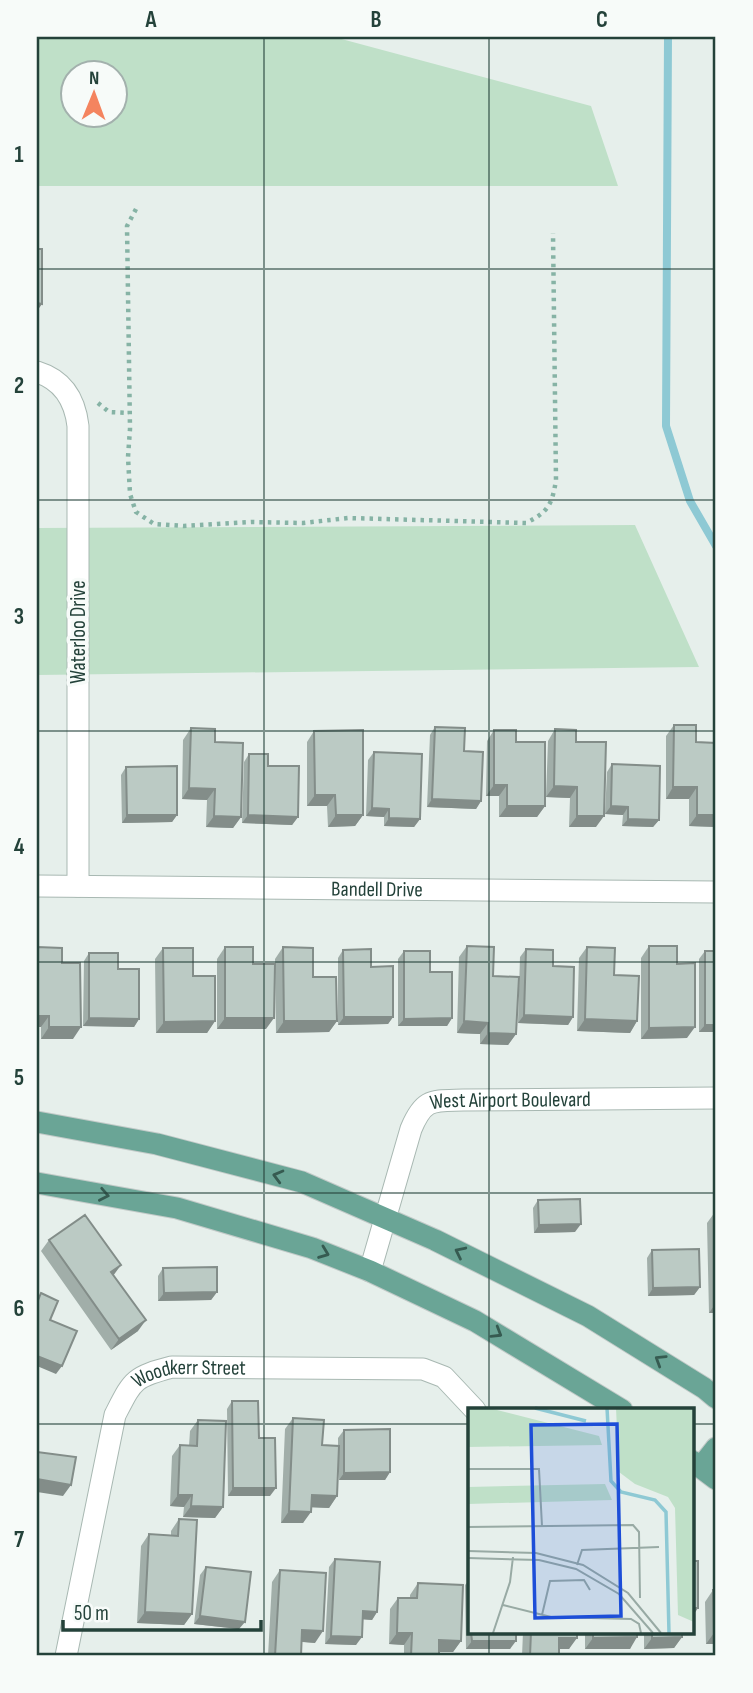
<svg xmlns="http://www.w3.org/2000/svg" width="753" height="1693" font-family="'Sofia Sans Condensed',sans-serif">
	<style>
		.green { fill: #bfe0c8; fill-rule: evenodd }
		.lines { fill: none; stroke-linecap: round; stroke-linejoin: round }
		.stream { stroke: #8ec9d4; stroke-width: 8 }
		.minor-casing { stroke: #a8b8b2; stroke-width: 23 }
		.major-casing { stroke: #c2cac8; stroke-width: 23 }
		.path { stroke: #86b3a5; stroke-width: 4.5; stroke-dasharray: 3.5 5; stroke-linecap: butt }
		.minor { stroke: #fff; stroke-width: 21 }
		.major { stroke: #6aa596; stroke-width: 21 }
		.wall { fill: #a1aea9 }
		.shaded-wall { fill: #838d89 }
		.building { fill: #bbcac4; stroke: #838d89; stroke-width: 2 }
		.oneway { stroke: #365b51 }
		.grid { fill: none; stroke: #24423a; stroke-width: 2; stroke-opacity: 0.55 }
		.labels { text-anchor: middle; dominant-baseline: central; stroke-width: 7; stroke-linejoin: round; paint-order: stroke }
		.street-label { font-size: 21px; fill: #24423a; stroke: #f7fbf9 }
		.inset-river { fill: none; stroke: #8ec9d4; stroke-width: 3.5 }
		.inset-road { fill: none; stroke: #98aaa4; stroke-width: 2 }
		.view { fill: #1d4ed8; fill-opacity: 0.15; stroke: #1d4ed8; stroke-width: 3.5 }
		.inset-edge { fill: none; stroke: #24423a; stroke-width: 3.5 }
		.neatline { fill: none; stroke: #24423a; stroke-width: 2.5 }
		.grid-label { font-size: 23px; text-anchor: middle; font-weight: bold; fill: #24423a }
	</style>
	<rect width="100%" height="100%" fill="#e6efeb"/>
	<!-- green -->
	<path class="green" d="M37,37H334L591,106L618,186H37ZM74,74H116V116H74Z
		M635,525L699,667L37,675V528Z"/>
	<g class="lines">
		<!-- stream -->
		<path class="stream" d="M668,37L666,426L690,501L716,546"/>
		<defs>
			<g id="minor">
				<path d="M37,372C63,380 75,400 78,426V886"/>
				<path id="s1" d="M37,886L716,892"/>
				<path id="s2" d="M370,1271L411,1129C424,1098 432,1101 463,1100L716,1098"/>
				<path id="s3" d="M66,1656L115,1415C133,1380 133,1377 172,1367L423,1369L444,1377L475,1410"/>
			</g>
			<path id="major" d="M37,1122L157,1144L302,1182L435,1240L588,1316L704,1388L716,1398
				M37,1183L177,1208L312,1248L370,1271L475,1321L622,1410
				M692,1461L716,1479
				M701,1467L716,1448"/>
		</defs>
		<!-- minor casing -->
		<use href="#minor" class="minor-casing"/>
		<!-- major casing -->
		<use href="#major" class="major-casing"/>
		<!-- path -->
		<path class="path" d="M136,209L127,226L130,429L128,457L130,494L136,512L154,524L184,526L252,522L303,523L348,518L526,523C548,512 552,505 556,480L553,233
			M98,403L109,412L129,413"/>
		<!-- minor -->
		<use href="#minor" class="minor"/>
		<!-- major -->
		<use href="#major" class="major"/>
	</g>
	<!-- wall -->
	<path class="wall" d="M674,725L696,742L716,827L689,826V799H666V736Z
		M435,727L481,801L476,809L427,807L430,735Z
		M191,728L215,742L241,817L233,828L206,827L207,800L182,799L183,740Z
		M555,729L596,827H569L570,798L546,797L548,741Z
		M494,730L516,742L545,806L537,817H499V796H486L487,741Z
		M314,731L363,815L355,826L328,827L327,806H307V742Z
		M374,752L420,819L414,827L384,826V817L366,816L368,760Z
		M249,754L268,766L298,817L292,825L242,823L244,762Z
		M612,764L659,820L653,827L622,826L623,815L605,814L607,772Z
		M126,767L177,815L172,822L122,823L121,775Z
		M467,946L493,976L516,1034L508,1045L480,1044V1034L457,1033L459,957Z
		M649,946L677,964L687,1038L641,1039V958Z
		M37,947L62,963L73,1039H41V1027H37Z
		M225,947L253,964L266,1029H217V959Z
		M283,947L313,977L337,1021L329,1032L276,1033L275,959Z
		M587,947L614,975L637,1021L630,1033L577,1031L579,958Z
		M163,948L193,976L215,1021L207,1033H156L155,959Z
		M526,949L553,966L573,1017L568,1025L518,1023L520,957Z
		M343,950L371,967L393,1017L388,1024L338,1025V958Z
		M404,951L430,972L452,1018L447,1026H398V959Z
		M705,951L716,1032H699V959Z
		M89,953L118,969L139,1019L134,1027L83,1026L84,961Z
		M538,1200L575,1232L534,1233L533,1208Z
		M715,1212H716V1313H709L707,1223Z
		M49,1240L114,1276L138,1331L111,1350L41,1251Z
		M652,1250L700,1287L694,1295L648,1296L647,1258Z
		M163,1268L217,1292L211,1300L158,1301V1276Z
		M232,1401L259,1438L270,1496H228L227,1409Z
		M293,1418L322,1445L338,1446V1438L344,1430L390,1472L385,1480H339L338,1456L337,1496L329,1508L311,1507L303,1523H281L285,1429Z
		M198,1420L223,1507L215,1518L183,1517L184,1507L170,1506L172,1456L180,1445L189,1446L190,1431Z
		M179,1519L192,1614L184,1625L137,1623L141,1546L149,1534L171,1535V1531Z
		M335,1559L377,1612L372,1620L363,1619L356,1645L325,1644L329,1567Z
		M206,1567L239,1629L194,1624L200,1575Z
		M280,1570L315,1643L302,1642L301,1656H268L272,1582Z
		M470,1579V1632H516L510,1649H466L465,1585Z
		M418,1583L461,1641L453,1652H439V1656H404V1645L389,1644L390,1609L398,1598H410V1595Z
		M713,1590L716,1644H706L705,1602Z
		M523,1632H577L569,1649H559V1656H522Z
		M585,1632H637L630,1649H585Z
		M644,1632H682V1637L674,1648L644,1649Z"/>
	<!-- shaded-wall -->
	<path class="shaded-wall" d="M37,303L42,304L37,311Z
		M494,785H507L499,796H486Z
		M554,786L577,787L570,798L546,797Z
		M673,787H697L689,799H666Z
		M189,788L215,789L207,800L182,799Z
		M315,795H335L327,806H307Z
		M432,799L481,801L476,809L427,807Z
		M507,806H545L537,817H499Z
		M611,806L628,807L623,815L605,814Z
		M372,808L389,809L384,817L366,816Z
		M127,815H177L172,822L122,823Z
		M248,815L298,817L292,825L242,823Z
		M336,815H363L355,826L328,827Z
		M697,815H716V827L689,826Z
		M214,816L241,817L233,828L206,827Z
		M577,816H604L596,827H569Z
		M389,818L420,819L414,827L384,826Z
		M628,819L659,820L653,827L622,826Z
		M524,1015L573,1017L568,1025L518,1023Z
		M37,1016H49L41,1027H37Z
		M344,1017H393L388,1024L338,1025Z
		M89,1018L139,1019L134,1027L83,1026Z
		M225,1018H274L266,1029H217Z
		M452,1018L447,1026H398L404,1019Z
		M585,1019L637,1021L630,1033L577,1031Z
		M215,1021L207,1033H156L164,1022Z
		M284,1021H337L329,1032L276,1033Z
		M464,1021L488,1023L480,1034L457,1033Z
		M705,1025H716V1032H699Z
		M49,1027H81L73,1039H41Z
		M695,1027L687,1038L641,1039L649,1028Z
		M488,1033L516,1034L508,1045L480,1044Z
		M581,1224L575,1232L534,1233L539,1225Z
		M121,1265L113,1276L111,1272Z
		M700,1287L694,1295L648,1296L653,1288Z
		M217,1292L211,1300L158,1301L164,1293Z
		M716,1303V1313H709Z
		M146,1320L138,1331L111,1350L119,1339Z
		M37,1356L62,1366L56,1374L37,1366Z
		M390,1472L385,1480H339L344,1473Z
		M37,1479L71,1485L63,1496L37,1492Z
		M233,1488H276L270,1496H228Z
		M178,1495H192L184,1507L170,1506Z
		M312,1495L337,1496L329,1508L304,1507Z
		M191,1506L223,1507L215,1518L183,1517Z
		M289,1511L311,1512L303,1523H281Z
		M692,1608H698L692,1617Z
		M363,1611L377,1612L372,1620L358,1619Z
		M145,1612L192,1614L184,1625L137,1623Z
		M200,1616L245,1622L239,1629L194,1624Z
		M302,1630L323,1631L315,1643L294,1641Z
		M397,1633H412L404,1645L389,1644Z
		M714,1633H716V1644H706Z
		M331,1636L362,1637L356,1645L325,1644Z
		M637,1637L630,1649H585L593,1638Z
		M682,1637L674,1648L644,1649L652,1638Z
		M559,1638H577L569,1649H551Z
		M439,1640L461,1641L453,1652H431Z
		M472,1641H516L510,1649H466Z"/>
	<!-- building -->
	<path class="building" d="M37,249H42V304L37,303Z
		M674,725H696V742L716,743V815H697V787H673Z
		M435,727L465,728L464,751L483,752L481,801L432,799Z
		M191,728L215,729V742L243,743L241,817L214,816L215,789L189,788Z
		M555,729L576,730V742H606L604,816H577V787L554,786Z
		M363,730V815H336L335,795H315L314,731Z
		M494,730H516V742H545V806H507V785H494Z
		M374,752L422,754L420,819L389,818V809L372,808Z
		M249,754H268V766H299L298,817L248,815Z
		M612,764L660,766L659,820L628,819V807L611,806Z
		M177,766V815H127L126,767Z
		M467,946L494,947L493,976L519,977L516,1034L488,1033V1023L464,1021Z
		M649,946H677V964L695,963V1027L649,1028Z
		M37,947L62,948V963H80L81,1027H49V1016H37Z
		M225,947H253V964H275L274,1018H225Z
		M283,947L313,948V977H336L337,1021H284Z
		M587,947L615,948L614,975L639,976L637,1021L585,1019Z
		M163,948H193V976H215V1021L164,1022Z
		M371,949V967L393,966V1017H344L343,950Z
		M526,949L553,950V966L574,967L573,1017L524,1015Z
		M404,951H430V972H452V1018L404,1019Z
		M705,951H716V1025H705Z
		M89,953H118V969H139V1019L89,1018Z
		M580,1199L581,1224L539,1225L538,1200Z
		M715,1212H716V1271Z
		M85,1215L121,1265L111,1272L146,1320L119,1339L49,1240Z
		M699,1249L700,1287L653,1288L652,1250Z
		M217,1267V1292L164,1293L163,1268Z
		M41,1293L58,1301L50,1320L77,1331L62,1366L37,1356V1303Z
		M232,1401H258L259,1438H275L276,1488H233Z
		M293,1418L324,1420L322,1445L339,1446L337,1496L312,1495L311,1512L289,1511Z
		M198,1420L226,1421L223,1507L191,1506L192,1495H178L180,1445L197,1446Z
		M390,1429V1472L344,1473V1430Z
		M37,1452L76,1457L71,1485L37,1479Z
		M179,1519L197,1520L192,1614L145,1612L149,1534L178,1536Z
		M335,1559L380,1562L377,1612L363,1611L362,1637L331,1636Z
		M692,1561H698V1608H692Z
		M206,1567L251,1572L245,1622L200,1616Z
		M280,1570L326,1573L323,1631L302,1630L301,1656H275Z
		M418,1583L463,1585L461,1641L439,1640V1656H411L412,1633H397L398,1598H417Z
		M713,1590H716V1633H714Z
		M471,1632H516V1641H472Z
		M531,1632H577V1638H559V1656H530Z
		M593,1632H637V1637L593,1638Z
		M652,1632H682V1637L652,1638Z"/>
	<!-- one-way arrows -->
	<defs><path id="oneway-chevron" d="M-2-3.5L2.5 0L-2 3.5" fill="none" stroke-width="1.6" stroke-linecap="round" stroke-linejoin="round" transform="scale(1.75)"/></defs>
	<g class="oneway">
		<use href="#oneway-chevron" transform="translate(278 1176) rotate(-165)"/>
		<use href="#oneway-chevron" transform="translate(104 1195) rotate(11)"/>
		<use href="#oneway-chevron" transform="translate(460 1252) rotate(-154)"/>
		<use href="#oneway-chevron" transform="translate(324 1253) rotate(21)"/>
		<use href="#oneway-chevron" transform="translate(497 1333) rotate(31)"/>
		<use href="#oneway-chevron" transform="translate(660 1360) rotate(-148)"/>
	</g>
	<!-- grid -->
	<path class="grid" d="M264,37V1656M489,37V1410M37,269H716M37,500H716M37,731H716M37,962H716M37,1193H716M37,1424H470M692,1424H716M489,1632V1656"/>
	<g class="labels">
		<!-- street labels -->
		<g class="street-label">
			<text transform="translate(78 632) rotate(-90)">Waterloo Drive</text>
			<text stroke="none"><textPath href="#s1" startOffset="340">Bandell Drive</textPath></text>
			<text stroke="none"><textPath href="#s2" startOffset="261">West Airport Boulevard</textPath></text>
			<text stroke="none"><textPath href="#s3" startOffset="341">Woodkerr Street</textPath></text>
		</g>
	</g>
	<!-- overview -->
	<g transform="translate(468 1408)">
		<rect width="226" height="226" fill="#e6efeb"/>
		<path d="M0,0H21L131,28L134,37L0,39ZM148,0H226V214L210,207L207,100L200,89L167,76L151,64ZM137,76L144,92L0,96V79Z" fill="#bfe0c8"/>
		<path class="inset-river" d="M67,0L118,13M139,0L143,73L153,84L187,92L198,104L201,225"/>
		<path class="inset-road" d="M0,61H71L74,118M0,119L165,117L171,124L172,190M0,143L68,145L115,157L160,185L193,225M0,150L71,152L108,161L151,186L185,225M109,157L114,142L191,139M35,197L83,209L163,211L171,216L173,225M74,207L82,173L116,172L122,182M25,225L42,174L45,149"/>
		<path class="view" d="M149,16L153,208L67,210L63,17Z"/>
		<rect width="226" height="226" class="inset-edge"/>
	</g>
	<!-- border -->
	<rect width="753" height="1693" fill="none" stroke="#f7fbf9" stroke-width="77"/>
	<!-- north arrow -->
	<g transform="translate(94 94) rotate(1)"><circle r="33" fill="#f7fbf9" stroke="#a3b1ad" stroke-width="2"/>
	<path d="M0-5L12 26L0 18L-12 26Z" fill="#f4845f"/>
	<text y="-10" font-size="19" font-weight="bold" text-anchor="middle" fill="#24423a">N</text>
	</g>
	<!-- scale -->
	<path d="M63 1620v10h198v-10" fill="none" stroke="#24423a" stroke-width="3.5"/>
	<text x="74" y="1620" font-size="21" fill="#24423a" stroke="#f7fbf9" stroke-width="5" paint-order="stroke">50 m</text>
	<rect x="38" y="38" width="676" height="1616" class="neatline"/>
	<g class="grid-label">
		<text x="151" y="27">A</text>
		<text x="376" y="27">B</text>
		<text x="602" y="27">C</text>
		<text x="19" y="162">1</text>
		<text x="19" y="393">2</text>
		<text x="19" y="624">3</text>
		<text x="19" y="854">4</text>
		<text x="19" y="1085">5</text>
		<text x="19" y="1316">6</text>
		<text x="19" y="1547">7</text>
	</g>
</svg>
